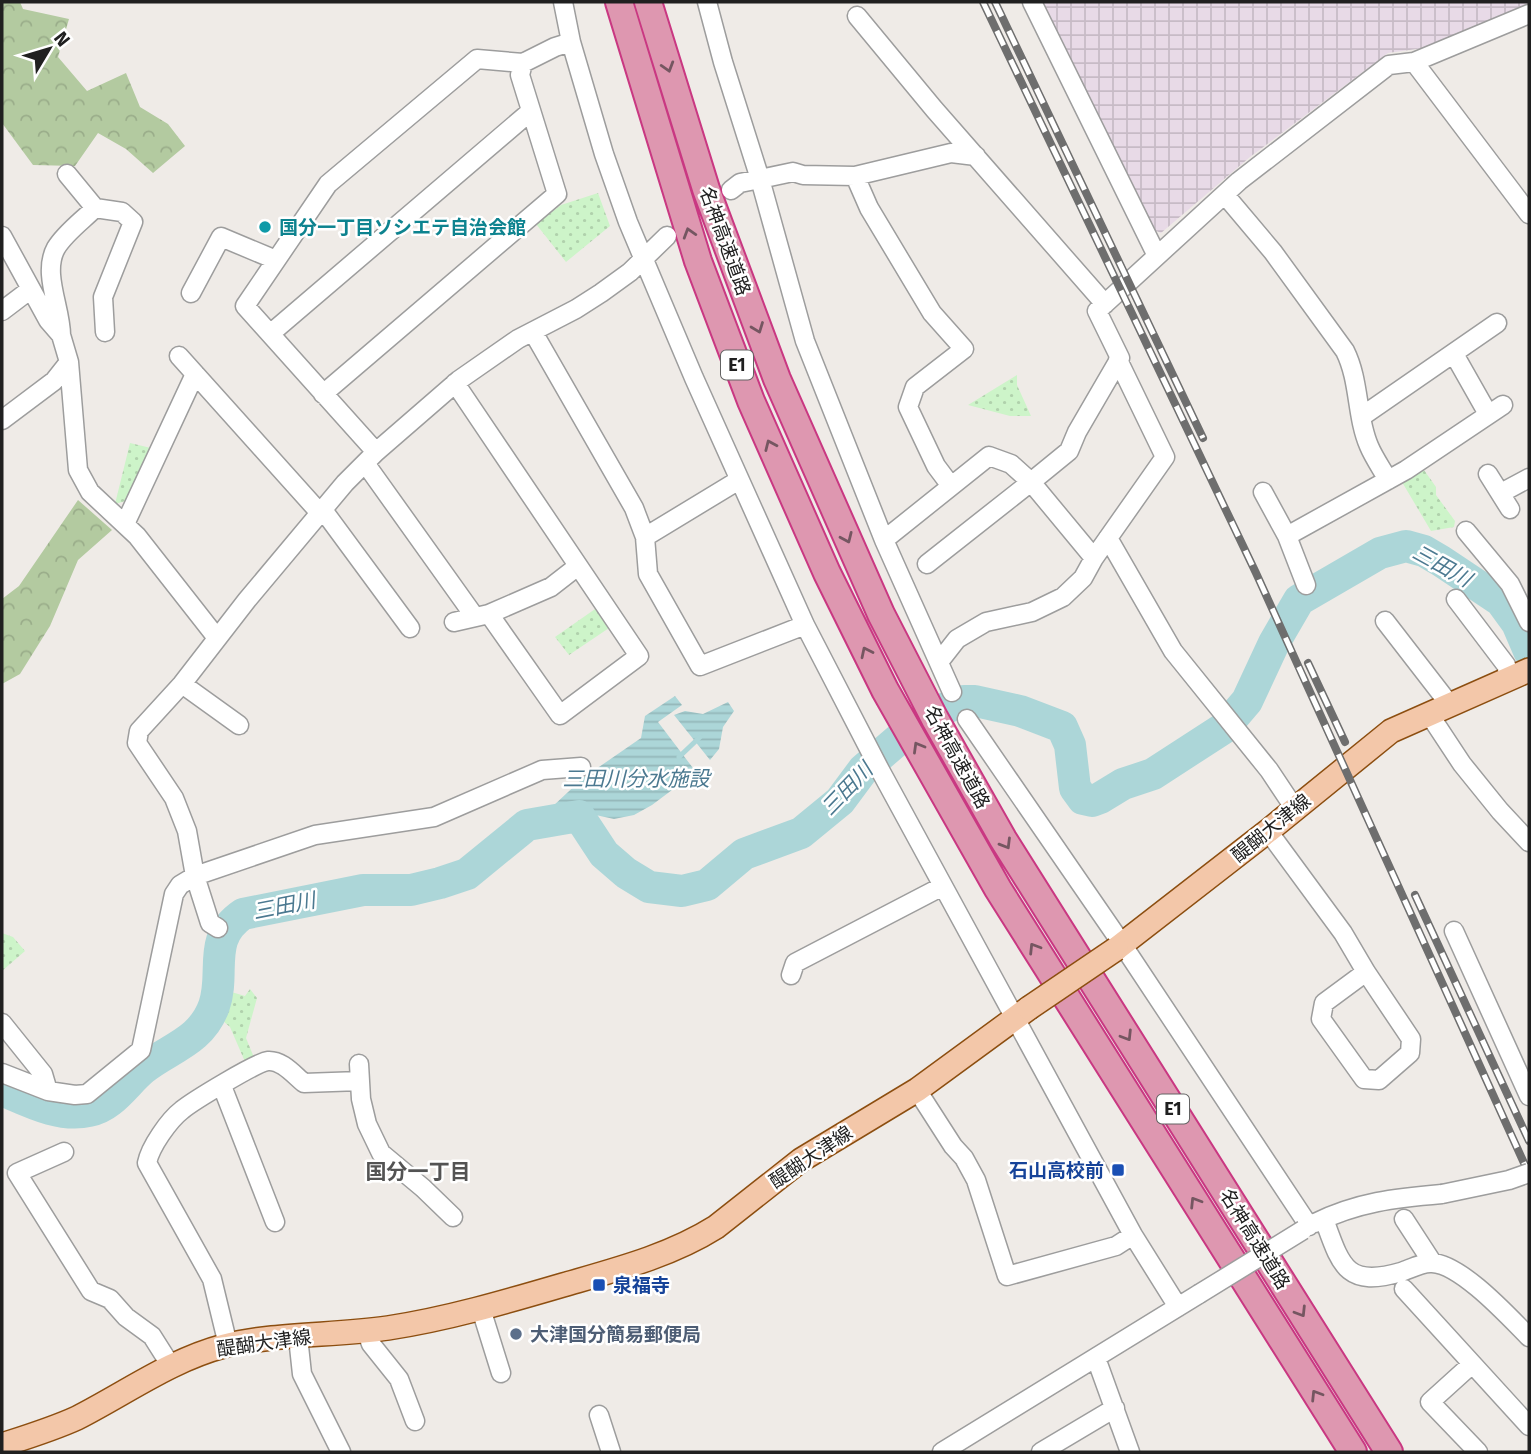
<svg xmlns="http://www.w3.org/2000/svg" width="1531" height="1454" font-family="'Fira Sans','Noto Sans JP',sans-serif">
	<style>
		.industrial { fill: url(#industrial-grid) }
		.forest { fill: url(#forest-crowns) }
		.park { fill: url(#park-dots) }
		.water { fill: url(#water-rules) }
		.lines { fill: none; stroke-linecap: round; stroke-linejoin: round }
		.stream { stroke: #acd6d8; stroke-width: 5 }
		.river { stroke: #acd6d8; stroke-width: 32 }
		.minor-casing { stroke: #9d9d9d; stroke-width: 21 }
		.major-casing { stroke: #8c4e10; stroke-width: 26 }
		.highway-casing { stroke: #c93882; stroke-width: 30 }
		.minor { stroke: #fff; stroke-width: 18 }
		.major { stroke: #f3c7a9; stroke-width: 23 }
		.highway { stroke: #de97b0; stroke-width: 26 }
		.rail-casing { stroke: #6e6e6e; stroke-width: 8 }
		.rail { stroke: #fff; stroke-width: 5; stroke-dasharray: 16; stroke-linecap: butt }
		.minor-bridge-casing { stroke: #9d9d9d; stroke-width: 21; stroke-linecap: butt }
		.major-bridge-casing { stroke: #8c4e10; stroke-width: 26; stroke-linecap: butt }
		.minor-bridge { stroke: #fff; stroke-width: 18 }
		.major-bridge { stroke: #f3c7a9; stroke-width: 23 }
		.oneway { stroke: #755661 }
		.culture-dot { fill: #0f9aa8; stroke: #fff; stroke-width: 2.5 }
		.transit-dot { fill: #1a4fb4; stroke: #fff; stroke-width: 2.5 }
		.service-dot { fill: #5c6f8a; stroke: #fff; stroke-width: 2.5 }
		.labels { text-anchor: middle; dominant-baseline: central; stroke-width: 5; stroke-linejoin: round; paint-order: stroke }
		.shield { fill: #fff; stroke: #636363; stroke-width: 2 }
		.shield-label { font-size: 18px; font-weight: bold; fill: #202020 }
		.culture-label { font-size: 19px; font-weight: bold; fill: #0d838f; stroke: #fff; text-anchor: start }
		.street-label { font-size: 19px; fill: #202020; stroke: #fff }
		.transit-label { font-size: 19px; font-weight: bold; fill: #164399; stroke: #fff; text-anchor: end }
		.service-label { font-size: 19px; font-weight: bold; fill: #4e5e75; stroke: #fff; text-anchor: start }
		.water-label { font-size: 21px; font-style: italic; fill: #4b7990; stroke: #fff }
		.neighbourhood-label { font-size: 21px; font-weight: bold; fill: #535353; stroke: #fff }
	</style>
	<defs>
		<pattern id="industrial-grid" width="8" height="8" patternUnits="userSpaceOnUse" patternTransform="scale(1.75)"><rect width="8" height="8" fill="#e8dae7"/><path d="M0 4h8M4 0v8" fill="none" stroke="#c7bbc6"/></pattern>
		<pattern id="forest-crowns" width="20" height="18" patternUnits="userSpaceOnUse" patternTransform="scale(1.75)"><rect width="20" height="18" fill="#b3caa0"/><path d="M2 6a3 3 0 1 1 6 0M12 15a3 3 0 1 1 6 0" fill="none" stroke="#9aad8a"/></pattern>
		<pattern id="park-dots" width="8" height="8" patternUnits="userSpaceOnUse" patternTransform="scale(1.75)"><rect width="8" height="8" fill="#cdf4c9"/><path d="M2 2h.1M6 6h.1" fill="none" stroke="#b0d1ac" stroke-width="1.8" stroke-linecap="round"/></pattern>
		<pattern id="water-rules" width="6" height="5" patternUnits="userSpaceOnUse" patternTransform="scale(1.75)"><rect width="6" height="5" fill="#acd6d8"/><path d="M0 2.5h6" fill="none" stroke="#94b7b9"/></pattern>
	</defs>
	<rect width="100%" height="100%" fill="#efebe7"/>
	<!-- industrial -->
	<path class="industrial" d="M1038,2H1529V5L1431,47L1388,53L1250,157L1161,233L1149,228Z"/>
	<!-- forest -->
	<path class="forest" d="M2,2H20L23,9L69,19L58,57L87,91L126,73L140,107L168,124L185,146L153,173L126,149L98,133L75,166L33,165L2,123Z
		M78,500L112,530L78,560L50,626L20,674L2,684V599L19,586Z"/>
	<!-- park -->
	<path class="park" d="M598,193L610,226L566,262L536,224L561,205Z
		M1017,375V385L1031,416H1010L968,405Z
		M130,443L151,448L129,500L115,504Z
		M1424,470L1436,487V495L1455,521L1454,527L1431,531L1402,482Z
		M598,607L612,626L569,655L555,637Z
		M2,933L13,937L25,951L2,971Z
		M250,989L257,998L246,1038L255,1060L246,1064L230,1027L215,1014L228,991L245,996Z"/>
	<!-- water -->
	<path class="water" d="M675,696L682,705L658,722L696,772L652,805L634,815L614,819L582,812L558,817L552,807L583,778L641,738L645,716Z
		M728,702L734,711L723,727L719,749L710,760L674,715L685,711L703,714Z"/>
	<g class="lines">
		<!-- stream -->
		<path class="stream" d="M679,757L700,737
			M527,825L562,809"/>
		<!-- river -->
		<path class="river" d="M2,1090C28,1101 60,1118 89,1111C112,1107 126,1083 143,1069C169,1048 201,1042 214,1006C226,972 206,939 243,914L363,890H411L440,883L467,874L527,825L579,816L604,854L626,873L649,887L682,891L707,885L744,854L801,833L840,801L863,770L913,727L948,707L964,701H975L1020,711L1062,727L1070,745L1075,788L1083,799L1092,801L1100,798L1123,784L1153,774L1224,728L1247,701L1274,643L1299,600L1380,553L1406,546L1424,551L1441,561L1501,601L1517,623L1529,651"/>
		<defs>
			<path id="minor" d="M563,2L571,42L604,154L628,222L694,378L805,625L880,770L1133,1235L1178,1307
				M707,2L723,62L760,179L740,183L731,190
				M1032,2L1157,256
				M857,16L934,109L1105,304
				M1414,62L1529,214
				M976,156L951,153L855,176L803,175L793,172L760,179L805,341L884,540L989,456L1011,464L1031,482L1069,451L1077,432L1120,358L1097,311L1239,181L1389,65L1414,62L1529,14
				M67,174L95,208L122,212L133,222L103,297L105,332
				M855,176L869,208L932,313L964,349L915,387L908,407L936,466L951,486
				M1225,195L1273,252L1345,351C1360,381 1356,416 1369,446C1374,458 1382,469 1388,480
				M2,236L48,320L61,335L69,362L78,470L90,492L137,536L217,638
				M191,293L221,237L276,260
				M2,311L31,289
				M533,332L634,508L645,537L648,574L700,666L805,625
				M270,334L531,111
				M61,335C61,308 42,273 56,248C65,233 83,220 95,208
				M1454,354L1488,414
				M179,356L320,513
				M455,383L639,656L560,715L489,614
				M323,394L557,194L520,75L523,63
				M1361,417L1497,323
				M2,420L54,381L69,362
				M376,452L245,306L328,184L477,59L523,63L555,47L571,42
				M365,463L475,617
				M1488,474L1510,509
				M1263,492L1287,536L1306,585
				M1501,493L1529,478
				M323,510L410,628
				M125,524L195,374
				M1466,531L1510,584L1529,622
				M1287,536L1406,470L1503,405
				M645,537L739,480
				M1108,538L1173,651L1269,770L1295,809
				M884,540L952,692
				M927,564L1031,482L1094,558
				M1456,599L1506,665L1510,680
				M1385,621L1450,705
				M454,622L489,614L551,587L578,566
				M939,662L957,639L986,622L1032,612L1063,597L1083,578L1094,558L1165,457L1118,360
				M182,684L239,725
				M1429,714L1462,764L1500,811L1529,842
				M967,719L1122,944L1309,1226
				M1268,831L1343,933L1366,972L1411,1039L1410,1053L1379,1080L1364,1079L1321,1019L1324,1003L1366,972
				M218,928L210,923L195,876L187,831L174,798L137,743L139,731L182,684L247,600L345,483L376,452L459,380L518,339L576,309L601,293L630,272L667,236
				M1454,931L1529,1096
				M791,975L795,963L943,886
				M2,1023L43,1074L48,1091
				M359,1064L361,1099L367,1124L381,1153L423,1188L453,1217
				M2,1073L48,1091L75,1095L87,1094L141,1050L174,894L180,885L195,876L315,835L434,817L542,770L581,767
				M222,1086L275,1222
				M917,1090L953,1146L964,1158L976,1180L1007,1276L1116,1246L1133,1235
				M64,1152L17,1173L91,1291L110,1299L126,1317L152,1336L171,1366
				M1324,1219C1341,1266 1346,1288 1401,1272C1410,1269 1423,1262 1432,1263C1461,1264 1509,1317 1529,1337
				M1404,1219L1432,1262
				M1315,1223C1358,1202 1395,1198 1442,1194
				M1404,1289L1529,1426
				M481,1309L501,1373
				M366,1330L371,1344L399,1379L415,1421
				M298,1337L302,1374L341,1452
				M228,1345L212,1279L147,1163C150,1147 169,1120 182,1110C193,1101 257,1062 268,1061C282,1060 294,1075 304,1083L360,1081
				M1096,1358L1130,1452
				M1472,1364L1430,1402L1478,1452
				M599,1415L611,1452
				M942,1452L1199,1294
				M1041,1452L1115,1408"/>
			<path id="major" d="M1116,949L1268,831L1391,731L1529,670
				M2,1445C27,1437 53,1429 77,1418C126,1393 171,1360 224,1346C277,1333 334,1336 388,1328C447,1319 505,1302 563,1285C615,1270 670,1256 716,1227L801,1160L917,1090L1029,1008"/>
			<path id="highway" d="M619,2L698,261L751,401L827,573L885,690L998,889L1353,1452
				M648,2L706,189L777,379L881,614L935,719L1003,839L1389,1452"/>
		</defs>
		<!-- minor casing -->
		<use href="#minor" class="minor-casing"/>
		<!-- major casing -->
		<use href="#major" class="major-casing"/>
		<!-- highway casing -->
		<use href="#highway" class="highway-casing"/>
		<!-- minor -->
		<use href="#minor" class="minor"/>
		<!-- major -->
		<use href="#major" class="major"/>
		<!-- highway -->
		<use href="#highway" class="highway"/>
		<defs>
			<path id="rail" d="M983,2L1256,573L1529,1174
				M995,2L1203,438
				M1308,663L1345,742
				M1415,895L1529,1141"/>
		</defs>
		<!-- rail casing -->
		<use href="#rail" class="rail-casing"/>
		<!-- rail -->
		<use href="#rail" class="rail"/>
		<defs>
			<path id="minor-bridge" d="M1442,1194L1509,1180L1529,1173
				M1199,1294L1303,1230"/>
			<path id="major-bridge" d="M1029,1008L1116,949"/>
		</defs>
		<!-- minor-bridge casing -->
		<use href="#minor-bridge" class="minor-bridge-casing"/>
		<!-- major-bridge casing -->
		<use href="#major-bridge" class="major-bridge-casing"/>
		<!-- minor-bridge -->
		<use href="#minor-bridge" class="minor-bridge"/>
		<!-- major-bridge -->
		<use href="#major-bridge" class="major-bridge"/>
	</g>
	<!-- one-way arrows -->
	<defs><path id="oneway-chevron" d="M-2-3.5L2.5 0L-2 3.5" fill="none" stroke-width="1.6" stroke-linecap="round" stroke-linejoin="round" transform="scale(1.75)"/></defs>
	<g class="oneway">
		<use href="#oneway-chevron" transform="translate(668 67) rotate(73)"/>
		<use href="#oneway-chevron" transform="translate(689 233) rotate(-107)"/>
		<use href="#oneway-chevron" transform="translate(758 328) rotate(69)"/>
		<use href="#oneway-chevron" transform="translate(770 445) rotate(-114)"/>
		<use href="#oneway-chevron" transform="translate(847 538) rotate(66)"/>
		<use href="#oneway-chevron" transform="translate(866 652) rotate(-116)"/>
		<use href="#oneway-chevron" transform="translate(918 747) rotate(-120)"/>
		<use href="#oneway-chevron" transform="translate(1006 844) rotate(59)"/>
		<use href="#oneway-chevron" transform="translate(1034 948) rotate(-122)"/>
		<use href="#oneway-chevron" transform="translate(1127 1036) rotate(58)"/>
		<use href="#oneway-chevron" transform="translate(1195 1202) rotate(-122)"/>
		<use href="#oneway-chevron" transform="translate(1301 1312) rotate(58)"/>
		<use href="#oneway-chevron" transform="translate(1316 1395) rotate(-122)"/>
	</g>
	<!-- markers -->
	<circle class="culture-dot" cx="265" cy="227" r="7"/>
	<g class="transit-dot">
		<rect x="1111" y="1163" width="14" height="14" rx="3.5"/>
		<rect x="592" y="1278" width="14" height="14" rx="3.5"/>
	</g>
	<circle class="service-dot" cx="516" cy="1334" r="7"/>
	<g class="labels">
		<!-- shield labels -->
		<g class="shield">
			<rect x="721" y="350.5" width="32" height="29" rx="5"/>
			<rect x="1157" y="1094.5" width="32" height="29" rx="5"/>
		</g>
		<g class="shield-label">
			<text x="737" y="365">E1</text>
			<text x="1173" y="1109">E1</text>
		</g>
		<!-- culture labels -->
		<g class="culture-label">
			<text x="279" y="227">国分一丁目ソシエテ自治会館</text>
		</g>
		<!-- street labels -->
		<g class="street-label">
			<text transform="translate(725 241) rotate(70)">名神高速道路</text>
			<text transform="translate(957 757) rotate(61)">名神高速道路</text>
			<text transform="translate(1271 828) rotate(-39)">醍醐大津線</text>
			<text transform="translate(811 1157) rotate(-34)">醍醐大津線</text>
			<text transform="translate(1255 1239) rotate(58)">名神高速道路</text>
			<text transform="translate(264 1343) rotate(-8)">醍醐大津線</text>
		</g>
		<!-- transit labels -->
		<g class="transit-label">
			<text x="1104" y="1170">石山高校前</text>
			<text x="613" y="1285" text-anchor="start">泉福寺</text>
		</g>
		<!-- service labels -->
		<g class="service-label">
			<text x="530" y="1334">大津国分簡易郵便局</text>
		</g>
		<!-- water labels -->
		<g class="water-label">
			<text transform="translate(1442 566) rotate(29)">三田川</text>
			<text x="636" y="779">三田川分水施設</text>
			<text transform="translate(847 789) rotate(-46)">三田川</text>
			<text transform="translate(284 906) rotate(-11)">三田川</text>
		</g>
		<!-- neighbourhood labels -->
		<g class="neighbourhood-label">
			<text x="418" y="1172">国分一丁目</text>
		</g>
	</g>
	<!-- border -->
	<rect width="1531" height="1454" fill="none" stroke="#202020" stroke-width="7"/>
	<!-- north arrow -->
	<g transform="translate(49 49) rotate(52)" stroke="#ffffff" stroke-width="5" paint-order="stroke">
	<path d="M0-5L12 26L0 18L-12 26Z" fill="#202020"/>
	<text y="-10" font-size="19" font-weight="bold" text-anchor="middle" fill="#202020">N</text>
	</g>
</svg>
